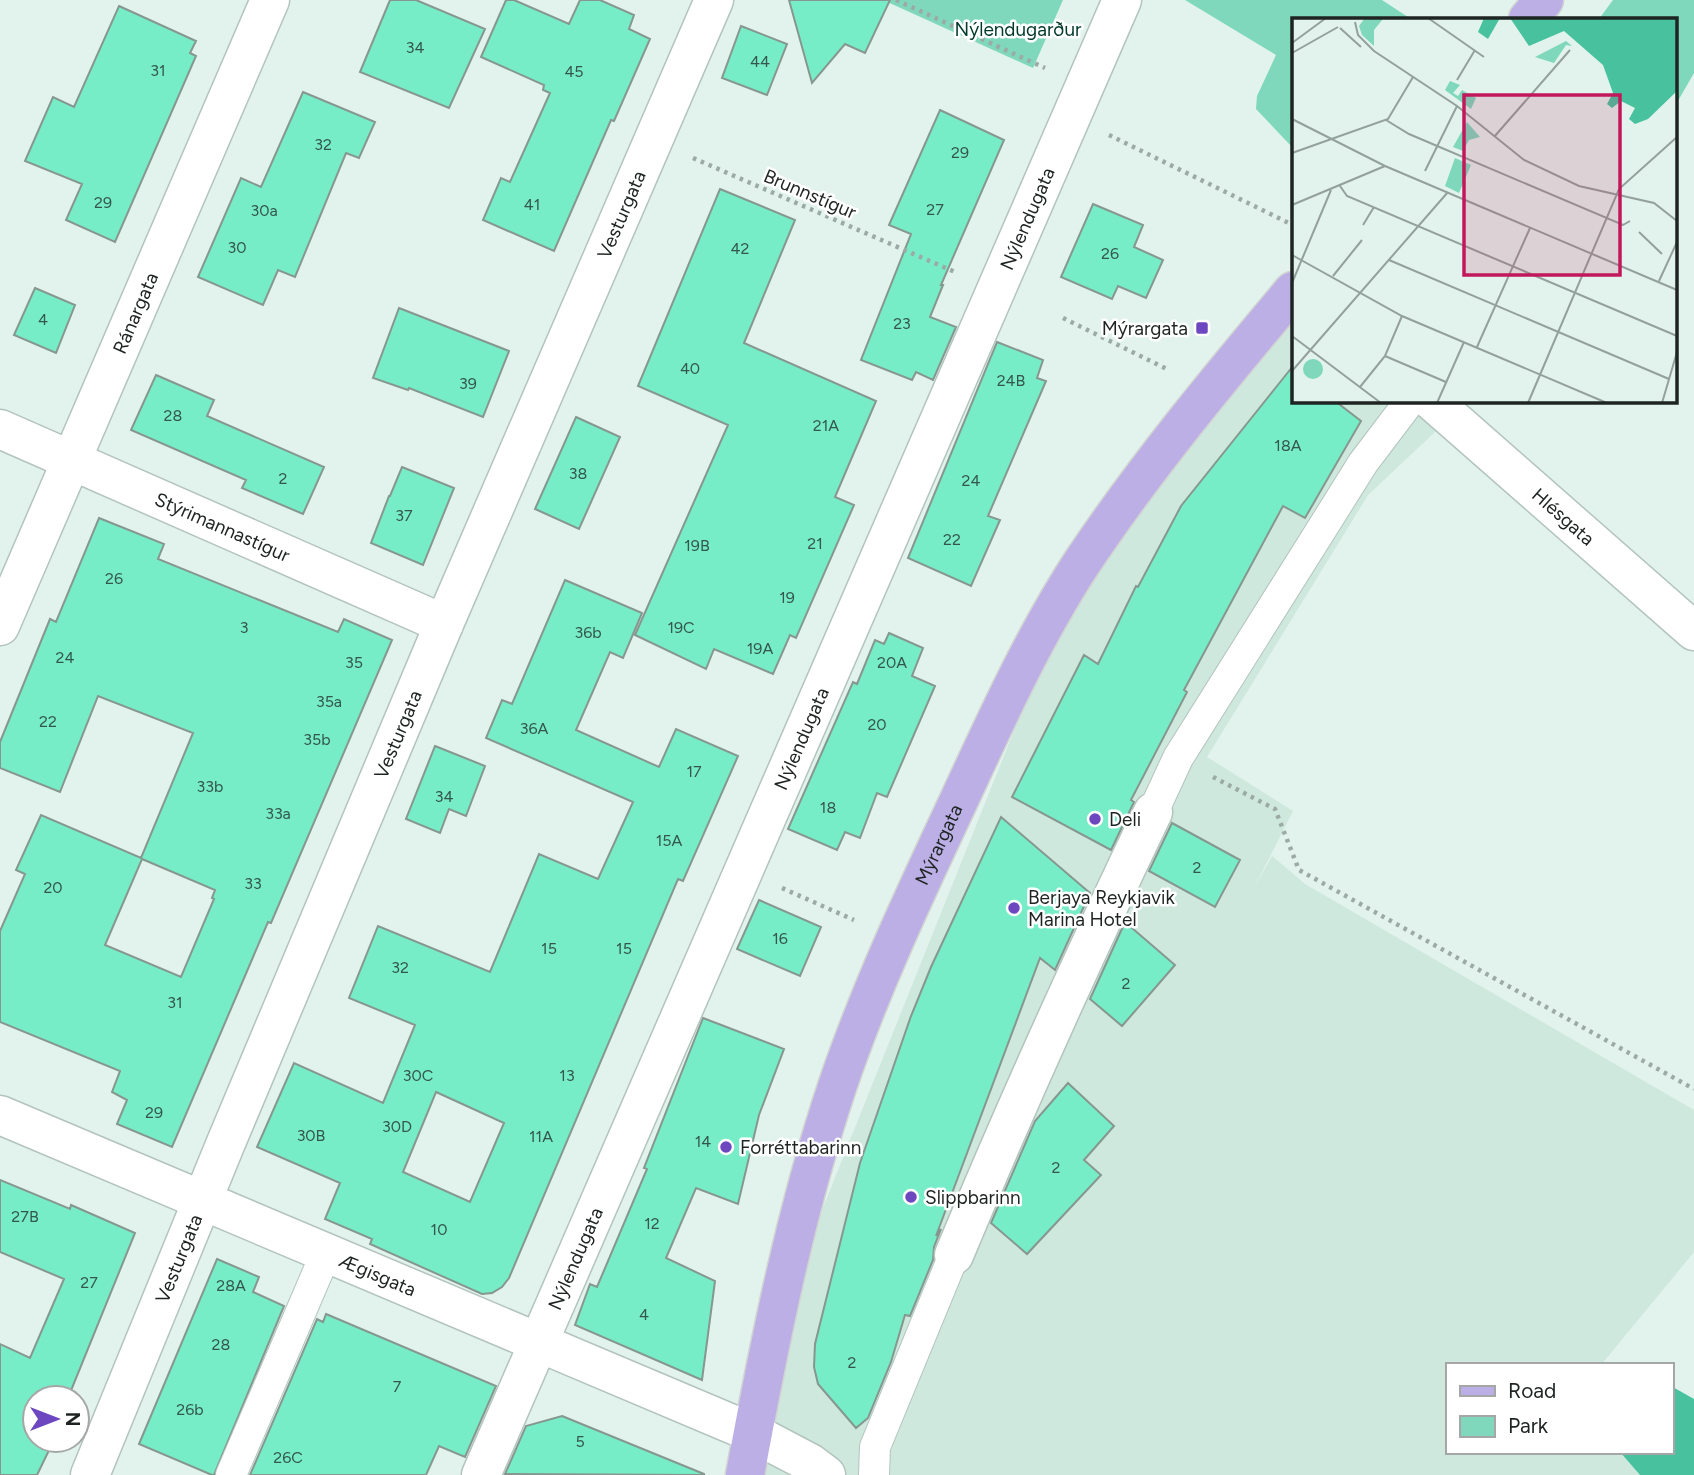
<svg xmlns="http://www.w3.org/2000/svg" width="1694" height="1475" font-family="Figtree,sans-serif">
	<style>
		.built { fill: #cee8de }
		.green { fill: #7fd8bb }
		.water { fill: #48c29e }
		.building { fill: #77edc7; stroke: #869790; stroke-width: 2; fill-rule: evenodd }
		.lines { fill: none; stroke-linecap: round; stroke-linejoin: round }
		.service-casing { stroke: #b3c4bd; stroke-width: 32 }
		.pedestrian-casing { stroke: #b3c4bd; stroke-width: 41 }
		.minor-casing { stroke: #b3c4bd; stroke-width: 41 }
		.tertiary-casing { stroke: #b3c4bd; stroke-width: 41 }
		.primary-casing { stroke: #d2d3d3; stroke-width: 41 }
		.path { stroke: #9caaa4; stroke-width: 4.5; stroke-dasharray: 3.5 5; stroke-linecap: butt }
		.service { stroke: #fff; stroke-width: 30 }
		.pedestrian { stroke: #fff; stroke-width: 38 }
		.minor { stroke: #fff; stroke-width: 38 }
		.tertiary { stroke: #fff; stroke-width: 38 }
		.primary { stroke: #bbafe5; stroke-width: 38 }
		.poi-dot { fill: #6d47c0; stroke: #fff; stroke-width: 2.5 }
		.labels { text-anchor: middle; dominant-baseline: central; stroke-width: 5; stroke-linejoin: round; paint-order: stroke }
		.number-label { font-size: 16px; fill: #34564b }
		.park-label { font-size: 19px; fill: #00382a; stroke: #fff }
		.street-label { font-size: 19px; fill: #1e2422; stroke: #fff }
		.poi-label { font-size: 19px; fill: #1e2422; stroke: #fff; text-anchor: start }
		.inset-road { fill: none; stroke: #93a09b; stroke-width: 2 }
		.view { fill: #c2185b; fill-opacity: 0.15; stroke: #c2185b; stroke-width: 3.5 }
		.inset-edge { fill: none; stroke: #1e2422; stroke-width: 3.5 }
	</style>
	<rect width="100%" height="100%" fill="#e1f3ec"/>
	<!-- built -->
	<path class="built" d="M1293,289V401H1406L1436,431L1368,495L1207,757L1293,811L1254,888L1272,856L1305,884L1694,1110V1252L1601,1365H1447V1452H1620L1640,1475H751L796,1275L1080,566Z"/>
	<!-- green -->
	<path class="green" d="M883,0H1063L1033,68Z
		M1185,0H1382L1411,19H1293V148L1256,109L1257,96L1276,55Z
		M1613,0H1694V73L1675,106V19H1599Z"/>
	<!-- water -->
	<path class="water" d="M1671,1386L1694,1399V1475H1640L1620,1452H1671Z"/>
	<!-- building -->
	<path class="building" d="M390,0H416L485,29L449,108L360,72Z
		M506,0H514L569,24L580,0H600L634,15L629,29L650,39L614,121L611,120L554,251L483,220L501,178L510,182L550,93L543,90L544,85L481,57Z
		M789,0H890L865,53L845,44L812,83Z
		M119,6L196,41L190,53L196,56L115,242L66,220L82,184L25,161L53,97L74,107Z
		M741,26L787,44L767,95L722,78Z
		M303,92L375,122L359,158L346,153L295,277L278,270L263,305L198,277L241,178L261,187Z
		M940,110L1004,140L941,285H943L930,317L956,327L933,380L916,372L912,380L861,360L911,234L889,225Z
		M720,189L795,220L744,343L876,401L835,497L854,505L796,638L790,635L773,674L714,649L706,669L635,635L728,425L638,386Z
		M1093,204L1143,225L1134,247L1163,260L1146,298L1118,286L1112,299L1061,277Z
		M35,288L75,305L56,353L14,335Z
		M399,308L509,351L483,417L409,388L408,390L373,378Z
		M997,342L1043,360L1037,378L1046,381L988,516L1000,520L971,586L908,558Z
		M1293,366V401H1335L1361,421L1305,518L1283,506L1184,690L1187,692L1131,800L1134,802L1111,850L1012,797L1084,655L1098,664L1136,586L1138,587L1181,506Z
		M156,375L214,400L207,416L324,467L303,514L242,488L246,480L131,430Z
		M576,417L620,437L579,529L535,509Z
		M402,467L454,488L423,565L371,543L389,496H390Z
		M99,518L164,544L158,559L338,632L344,619L392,640L271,923L268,922L172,1147L117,1124L127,1100L112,1092L120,1071L0,1022V931L25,874L16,870L41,815L141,858L193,733L98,696L60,792L0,768V742L50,619L56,622ZM142,859L215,890L212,898L214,899L181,977L105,945Z
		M565,580L642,613L623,658L610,652L576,730L659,767L676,729L738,756L683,881L678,879L509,1278L502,1287L492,1293L482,1294L370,1244L372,1239L325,1219L340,1183L257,1147L294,1063L383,1103L415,1025L349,998L378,926L490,972L539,854L598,879L633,802L486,738L502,700L512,704ZM436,1092L504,1123L470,1202L403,1172Z
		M889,633L923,648L912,676L935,686L887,797L877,793L860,838L845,832L837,850L788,829L853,682L857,684L875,640L884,644Z
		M435,746L485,766L466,816L449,809L440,833L406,819Z
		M1001,817L1090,893L1055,970L1040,958L936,1236L941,1229L934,1247L933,1260L910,1316L905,1315L891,1362L868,1418L856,1428L818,1384L814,1367L815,1344L860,1163L911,1016L931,967Z
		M1172,823L1240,860L1215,907L1149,871Z
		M759,900L821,927L800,976L737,949Z
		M1125,922L1175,965L1122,1026L1090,999Z
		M703,1018L784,1049L759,1115L738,1204L696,1188L666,1258L715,1281L702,1380L575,1325L590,1284L597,1287L647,1169L644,1168Z
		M1068,1083L1114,1126L1084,1160L1101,1175L1027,1254L991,1223L1035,1121Z
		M0,1180L70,1209L71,1205L135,1233L68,1398H35V1440H54L37,1475H0V1344L30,1358L64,1279L0,1252Z
		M217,1259L259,1277L253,1292L284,1306L214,1475H212L139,1444Z
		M326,1314L496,1386L465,1457L439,1446L426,1475H250L317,1319L323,1322Z
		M562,1416L704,1474V1475L505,1474L526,1426Z"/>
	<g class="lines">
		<defs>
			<path id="service" d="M1153,812L1178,758L1338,503L1363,463L1410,401
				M231,1475L326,1253
				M874,1475L875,1447L954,1255"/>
			<path id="pedestrian" d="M954,1255C1016,1106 1083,958 1153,812"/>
			<g id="minor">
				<path id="s1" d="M1432,401L1694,631"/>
				<path id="s2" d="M0,429L444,624"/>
				<path id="s3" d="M0,626L270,0"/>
				<path d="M753,1433L810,1463L826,1475"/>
				<path id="s4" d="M90,1475L225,1145L444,624L714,0"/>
				<path id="s5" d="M481,1475L1122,0"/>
			</g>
			<g id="tertiary">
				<path id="s6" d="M0,1115L753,1433"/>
			</g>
			<g id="primary">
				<path d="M1528,19L1544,0"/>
				<path id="s7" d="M745,1475C769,1345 795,1213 837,1087C870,989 915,894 959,800C996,720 1033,638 1081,564C1145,468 1219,379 1293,291"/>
			</g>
		</defs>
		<!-- service casing -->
		<use href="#service" class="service-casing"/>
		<!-- pedestrian casing -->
		<use href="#pedestrian" class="pedestrian-casing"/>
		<!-- minor casing -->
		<use href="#minor" class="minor-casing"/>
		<!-- tertiary casing -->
		<use href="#tertiary" class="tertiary-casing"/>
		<!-- primary casing -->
		<use href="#primary" class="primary-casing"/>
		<!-- path -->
		<path class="path" d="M896,0L1045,68
			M1109,135L1293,225
			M693,158L955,272
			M1063,318L1169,370
			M1213,777L1275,809L1299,870L1694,1089
			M782,888L854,920"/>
		<!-- service -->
		<use href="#service" class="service"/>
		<!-- pedestrian -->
		<use href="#pedestrian" class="pedestrian"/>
		<!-- minor -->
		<use href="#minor" class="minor"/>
		<!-- tertiary -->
		<use href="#tertiary" class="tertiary"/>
		<!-- primary -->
		<use href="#primary" class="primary"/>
	</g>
	<!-- markers -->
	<g class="poi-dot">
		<rect x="1195" y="321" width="14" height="14" rx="3.5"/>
		<circle cx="1095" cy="819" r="7"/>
		<circle cx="1014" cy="908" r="7"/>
		<circle cx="726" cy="1147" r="7"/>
		<circle cx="911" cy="1197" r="7"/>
	</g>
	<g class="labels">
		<!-- number labels -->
		<g class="number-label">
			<text x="415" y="47">34</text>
			<text x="760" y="61">44</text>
			<text x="158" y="70">31</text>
			<text x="574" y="71">45</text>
			<text x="323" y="144">32</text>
			<text x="960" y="152">29</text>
			<text x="103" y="202">29</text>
			<text x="532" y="204">41</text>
			<text x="935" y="209">27</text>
			<text x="264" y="210">30a</text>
			<text x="237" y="247">30</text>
			<text x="740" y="248">42</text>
			<text x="1110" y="253">26</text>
			<text x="43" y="319">4</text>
			<text x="902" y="323">23</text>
			<text x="690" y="368">40</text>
			<text x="1011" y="380">24B</text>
			<text x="468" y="383">39</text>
			<text x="173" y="415">28</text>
			<text x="826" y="425">21A</text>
			<text x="1288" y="445">18A</text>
			<text x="578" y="473">38</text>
			<text x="283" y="478">2</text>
			<text x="971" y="480">24</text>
			<text x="404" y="515">37</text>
			<text x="952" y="539">22</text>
			<text x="815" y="543">21</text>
			<text x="697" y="545">19B</text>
			<text x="114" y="578">26</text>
			<text x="787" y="597">19</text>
			<text x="244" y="627">3</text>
			<text x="681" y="627">19C</text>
			<text x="588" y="632">36b</text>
			<text x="760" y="648">19A</text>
			<text x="65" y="657">24</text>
			<text x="354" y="662">35</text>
			<text x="892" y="662">20A</text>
			<text x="329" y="701">35a</text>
			<text x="48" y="721">22</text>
			<text x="877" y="724">20</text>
			<text x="534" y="728">36A</text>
			<text x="317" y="739">35b</text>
			<text x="694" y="771">17</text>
			<text x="210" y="786">33b</text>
			<text x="444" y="796">34</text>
			<text x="828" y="807">18</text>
			<text x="278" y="813">33a</text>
			<text x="669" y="840">15A</text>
			<text x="1197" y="867">2</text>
			<text x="253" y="883">33</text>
			<text x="53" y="887">20</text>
			<text x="780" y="938">16</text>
			<text x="549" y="948">15</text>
			<text x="624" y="948">15</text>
			<text x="400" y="967">32</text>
			<text x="1126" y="983">2</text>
			<text x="175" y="1002">31</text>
			<text x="418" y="1075">30C</text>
			<text x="567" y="1075">13</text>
			<text x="154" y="1112">29</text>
			<text x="397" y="1126">30D</text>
			<text x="311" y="1135">30B</text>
			<text x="541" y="1136">11A</text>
			<text x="703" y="1141">14</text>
			<text x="1056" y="1167">2</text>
			<text x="25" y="1216">27B</text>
			<text x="652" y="1223">12</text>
			<text x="439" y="1229">10</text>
			<text x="89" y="1282">27</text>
			<text x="231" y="1285">28A</text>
			<text x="644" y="1314">4</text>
			<text x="221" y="1344">28</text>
			<text x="852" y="1362">2</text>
			<text x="397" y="1386">7</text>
			<text x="190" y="1409">26b</text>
			<text x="580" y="1441">5</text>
			<text x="288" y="1457">26C</text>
		</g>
		<!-- park labels -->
		<g class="park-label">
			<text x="1018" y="29">Nýlendugarður</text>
		</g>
		<!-- street labels -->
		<g class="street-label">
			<text transform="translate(810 194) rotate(23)">Brunnstígur</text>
			<text stroke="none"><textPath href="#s4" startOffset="1368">Vesturgata</textPath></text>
			<text stroke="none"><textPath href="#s5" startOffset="1370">Nýlendugata</textPath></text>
			<text stroke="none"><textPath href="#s3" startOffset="341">Ránargata</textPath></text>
			<text stroke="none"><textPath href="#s1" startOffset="175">Hlésgata</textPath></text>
			<text stroke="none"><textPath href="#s2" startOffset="243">Stýrimannastígur</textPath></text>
			<text stroke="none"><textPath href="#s4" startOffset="802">Vesturgata</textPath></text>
			<text stroke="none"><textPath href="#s5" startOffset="803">Nýlendugata</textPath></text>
			<text stroke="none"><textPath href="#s7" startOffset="662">Mýrargata</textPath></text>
			<text stroke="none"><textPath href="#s5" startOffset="236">Nýlendugata</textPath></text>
			<text stroke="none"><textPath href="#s4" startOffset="234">Vesturgata</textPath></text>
			<text stroke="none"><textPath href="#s6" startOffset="410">Ægisgata</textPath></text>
		</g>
		<!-- poi labels -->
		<g class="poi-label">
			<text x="1188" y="328" text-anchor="end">Mýrargata</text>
			<text x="1109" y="819">Deli</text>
			<text x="1028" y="897">Berjaya Reykjavik<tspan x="1028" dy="22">Marina Hotel</tspan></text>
			<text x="740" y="1147">Forréttabarinn</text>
			<text x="925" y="1197">Slippbarinn</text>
		</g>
	</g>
	<!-- overview -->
	<g transform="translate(1292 18)">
		<rect width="385" height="385" fill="#e1f3ec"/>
		<path d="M72,1H91L82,12V28L70,17L67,8ZM274,23L280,28L274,27L262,45L243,39ZM158,63L168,67L161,75L166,78L170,72L184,80L179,91L153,72ZM175,104L188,119L177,122L171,133L161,129ZM163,140L179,147L167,175L153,168ZM11 351a10 10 0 1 1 20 0a10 10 0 1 1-20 0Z" fill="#7fd8bb"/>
		<path d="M192,0H208L196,21L186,14ZM218,0H385V73L356,101L343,106L337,101L343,90L329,83L320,90L315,86L321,75L311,47L272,13L237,28Z" fill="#48c29e"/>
		<path class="inset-road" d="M136,0L192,39M63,4L66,17L82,33L165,88L232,142L287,168L362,185L385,203M48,10L69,29M0,25L34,0M0,35L46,9M165,62L183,32M0,101L93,148L385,272M94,102L117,116L331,207L338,203M202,119L278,32M0,135L96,101L121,59M133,153L165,88M48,168L55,178L385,318M0,187L93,148M71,207L82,189M347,214L370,236M0,237L110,298L315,385M97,242L377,361M41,258L70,222M367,263L385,224M0,265L39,172M0,318L89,385M185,329L238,210M93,338L154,364M0,353L156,174M68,369L93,338L110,298M145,385L172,324M236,385L327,171L385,119M370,385L385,334"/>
		<path class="view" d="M172,77H328V257H172Z"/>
		<rect width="385" height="385" class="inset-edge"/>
	</g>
	<!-- legend -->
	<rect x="1446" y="1363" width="228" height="91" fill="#ffffff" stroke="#a5a7a7" stroke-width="2"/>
	<rect x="1460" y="1386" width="35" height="10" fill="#bbafe5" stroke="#a5a7a7" stroke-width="2"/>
	<text x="1508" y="1398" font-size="21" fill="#1e2422">Road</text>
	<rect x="1460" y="1416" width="35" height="21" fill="#7fd8bb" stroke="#a5a7a7" stroke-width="2"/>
	<text x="1508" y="1433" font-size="21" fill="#1e2422">Park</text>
	<!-- north arrow -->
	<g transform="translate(56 1419) rotate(90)"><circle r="33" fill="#ffffff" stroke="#a5a7a7" stroke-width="2"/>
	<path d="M0-5L12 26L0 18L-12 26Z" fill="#6d47c0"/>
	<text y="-10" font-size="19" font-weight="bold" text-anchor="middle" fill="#1e2422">N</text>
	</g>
</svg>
